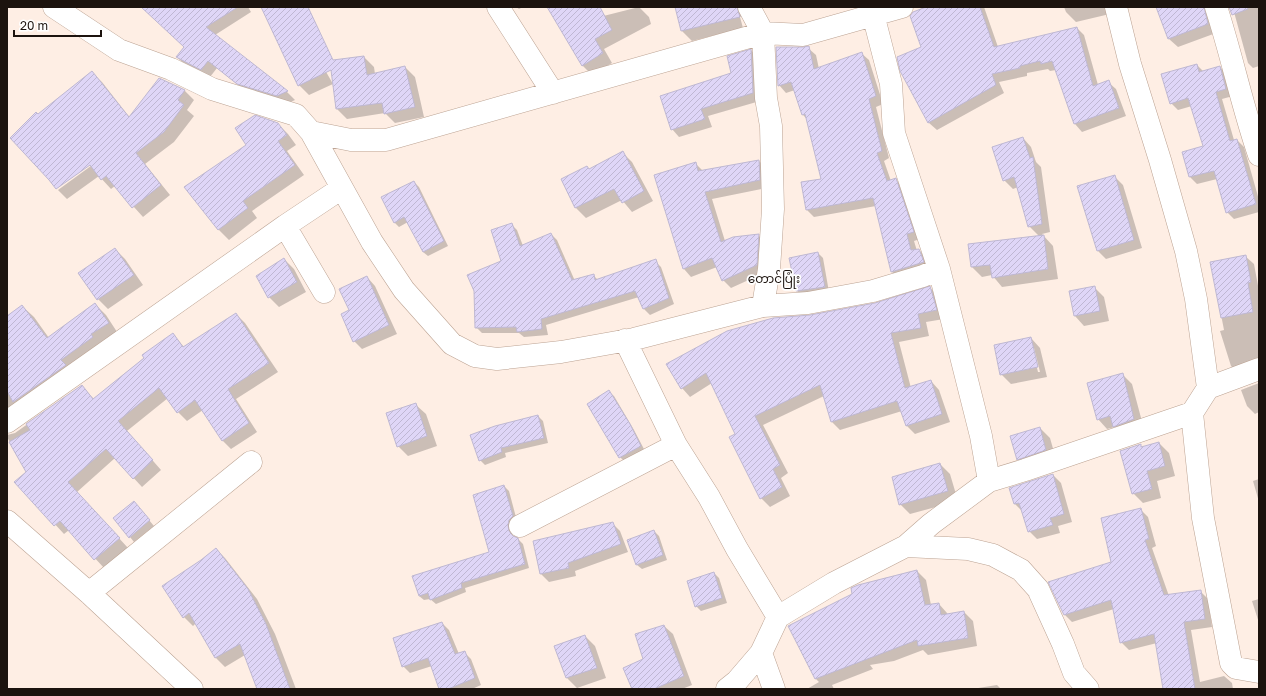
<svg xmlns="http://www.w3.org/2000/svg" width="1266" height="696" font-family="'Golos Text','Noto Sans Myanmar',sans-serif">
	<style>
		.shadow { fill: #0003; fill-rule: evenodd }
		.building { fill: url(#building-hatch); stroke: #bfb8d2 }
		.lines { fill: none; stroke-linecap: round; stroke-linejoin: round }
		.street-casing { stroke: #bca393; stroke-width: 23 }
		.street { stroke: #fff; stroke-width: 22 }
		.labels { text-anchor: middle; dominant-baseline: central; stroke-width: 3.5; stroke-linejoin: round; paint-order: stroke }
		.quarter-label { font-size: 12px; fill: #1c130e; stroke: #fff }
	</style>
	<defs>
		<pattern id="building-hatch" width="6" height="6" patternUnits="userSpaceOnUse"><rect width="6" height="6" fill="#dfd6f7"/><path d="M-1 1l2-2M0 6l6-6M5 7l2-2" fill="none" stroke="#bfb7d3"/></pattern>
	</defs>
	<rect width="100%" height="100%" fill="#feeee4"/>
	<!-- shadow -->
	<path class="shadow" d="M144,7H248L251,12L215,35L287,92L295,100L286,104L247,92L217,68L210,77L185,65L177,57L185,47Z
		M516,7H523L519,9Z
		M639,7L649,17L651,24L604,49L612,63L592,75L582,65L560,27Z
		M676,7H752L747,13L740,17L743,28L692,41L682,31Z
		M929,7H984L998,47L1077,28L1084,35L1098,85L1108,82L1116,89L1126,116L1082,132L1075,124L1056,70L1050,71L1048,69L1027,73V76L999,82L1004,93L937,130L929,123L901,70L922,48Z
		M1064,7H1119L1114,13L1076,22L1066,12Z
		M1157,7H1214L1216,33L1178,47L1169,39Z
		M1249,7H1259V66L1253,68L1248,63L1234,12Z
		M301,28L333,84L309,95L299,85Z
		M808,48L816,55L819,69L861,53L869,60L883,104L876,107L889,158L884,161L891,181L896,180L903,187L920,239L914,241L917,251L919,250L927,258L930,270L900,280L892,272L876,206L814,217L807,210L822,179L808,120L803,115L795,90L786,93L779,85Z
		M751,50L758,58L760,101L708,116L712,127L679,137L672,129L733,73Z
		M364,57L374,67L375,74L405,67L415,77L424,117L395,123L385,113L347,119L337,109Z
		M1197,65L1204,72L1220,67L1227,74L1233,96L1222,99L1234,140H1237L1244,147L1259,200V212L1234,219L1227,212L1217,179L1197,184L1190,177L1184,152L1204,147L1192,106L1178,110L1171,103Z
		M92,73L102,82L130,118L160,79L185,91L194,100L187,110L194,116L174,142L145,164L170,195L143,217L115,186L111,189L99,176L67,199L57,189L58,190L95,163L38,116Z
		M278,124L288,134L296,145L287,151L304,175L252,211L257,218L229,240L219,230L186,187Z
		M1023,138L1031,147L1036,162L1041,167L1050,232L1042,234L1053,246L1058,279L1002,287L992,275L982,277L972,267L1039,236L1029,226L1018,187L1013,189L1004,180Z
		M622,152L632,162L653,201L632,212L622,200L586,218L576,208L562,179L587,167L590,170Z
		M759,161L767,168V188L712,199L725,241L758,235L766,243L764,273L731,288L723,280L717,267L691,277L684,269L655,175L695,163L703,171Z
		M1114,176L1123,185L1142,248L1106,259L1098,251Z
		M414,182L419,187L448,246L428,256L423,252L408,222L399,227L394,222Z
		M511,224L517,230L523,246L551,234L557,240L575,281L593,275L598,280L655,261L661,267L674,304L650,315L644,309L639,297L546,325L548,335L524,337L519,333H482L476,327L502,261Z
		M115,249L125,259L143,285L108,309L98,299Z
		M818,253L823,258L829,292L802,296L797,291Z
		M1245,256L1254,264L1259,291V367L1239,374L1231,366L1220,331L1224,330L1211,263Z
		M284,259L294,269L306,292L279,307L269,297Z
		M367,277L375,286L397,334L362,349L354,341L350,311Z
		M1094,287L1104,297L1109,321L1084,326L1075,316Z
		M930,288L939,296L944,319L926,322L929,336L899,342L911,388L931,381L939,390L950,422L915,434L906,425L902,411L840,430L831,421L824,396L763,425L788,473L781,478L790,496L770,507L761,498L736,434L712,383L690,397L682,388L668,364L810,316L876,304Z
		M95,304L106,315L119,335L7,429V317L22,306L34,317L49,338Z
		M236,314L245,323L278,372L236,399L257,432L231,449L222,440L203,410L187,421L178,412L168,398L127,431L161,470L142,487L115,458L77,492L128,548L104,568L69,530L64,534L16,482L27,472L7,437V435L15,433L81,386L94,399L173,334L184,347Z
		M1031,338L1040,348L1047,377L1011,384L1001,374ZM1032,348H1034L1040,372H1038Z
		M1122,374L1132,384L1144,429L1124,436L1115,427L1107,429L1098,419Z
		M1259,383V412L1255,414L1247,406L1241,390Z
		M609,392L614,396L634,430L645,451L625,462L620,457Z
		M416,405L426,414L437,446L408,456L398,446Z
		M538,416L543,421L548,443L505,453L506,457L485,465L480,460Z
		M1040,428L1050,438L1056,459L1027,469L1018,459Z
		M1159,443L1169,453L1175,476L1157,481L1161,498L1143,503L1133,493L1140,445L1143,448Z
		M940,464L950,474L958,501L910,514L900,504Z
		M1053,475L1061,483L1072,522L1058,526L1060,533L1037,539L1029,531L1023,512L1015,504Z
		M1259,479V502L1253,481Z
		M504,486L509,491L517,521L512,530L513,537L518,539L523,544L529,568L465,588L466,592L436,604L430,599L424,600L419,596L490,552Z
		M138,507L154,526L134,542L130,537Z
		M1140,509L1148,517L1156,546L1152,548L1169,596L1200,591L1208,599L1212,627L1191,630L1200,682L1224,676L1232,683L1233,689H1164L1157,643L1129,650L1121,642L1114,609L1072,622L1064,614L1113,563Z
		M612,523L620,531L628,552L575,571L576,576L549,582L541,574Z
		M654,531L659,536L667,560L642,569L637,565Z
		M216,549L225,558L257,599L275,634L296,689H258L245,655L225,667L216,658L196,623L193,626L184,617L201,561Z
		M917,571L926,580L931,605L939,604L947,613L948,615L964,612L973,621L977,646L928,655L923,650L894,661L870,665L873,669L832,685L834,689H807L819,682L816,679L790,626Z
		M714,573L719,578L727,603L701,611L696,606Z
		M1259,599V623L1252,601Z
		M442,623L449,630L459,654L464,652L471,659L481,685L472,689H441L432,666L410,673L403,666Z
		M664,626L673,634L692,685L682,689H633L645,660Z
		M585,636L595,646L606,678L577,688L567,678L556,646Z
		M997,685L1001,689H972Z"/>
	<!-- building -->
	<path class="building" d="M141,7H238L206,27L288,91L277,96L237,84L208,61L201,70L176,57L184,47Z
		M261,7H308L333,60L364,56L367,75L405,66L415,107L384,114L382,103L336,109L331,70L298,86Z
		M547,7H600L612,30L595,39L603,53L582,66Z
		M675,7H737L740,17L681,31Z
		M926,7H980L994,47L1077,27L1093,86L1109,80L1119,108L1074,124L1052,61L1041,64L1040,61L1020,66V68L992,74L996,85L928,123L900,71L897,57L921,47L910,16L913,12Z
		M1156,7H1204L1208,24L1168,39Z
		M1229,7H1247L1248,9L1232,15Z
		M809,46L814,69L862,52L876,96L869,99L882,151L877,153L887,181L896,178L914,232L907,234L911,250L919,249L924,262L891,272L873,198L806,210L801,182L821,179L805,114L802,115L791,82L778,86L776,47H803Z
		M751,49L753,93L701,109L705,119L671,130L660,96L731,73L727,56Z
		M1197,64L1199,72L1220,66L1226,89L1216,92L1230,141L1237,139L1256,204L1226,213L1214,171L1189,177L1182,152L1203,146L1188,98L1170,104L1161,74Z
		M92,71L129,117L159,78L185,90L178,100L184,105L164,132L136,153L161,185L132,208L106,176L101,180L90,165L56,189L49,180L10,138L36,112L38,114Z
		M255,115L278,123L287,135L278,141L295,165L243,201L248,208L218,230L184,187L246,145L235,128Z
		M1023,137L1030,158L1033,157L1042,224L1028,227L1014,177L1003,181L992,147Z
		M623,151L644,191L622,203L614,189L575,208L561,179L587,166L589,169Z
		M759,160L760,180L705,192L721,242L733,237L759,234L757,265L722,281L712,258L683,269L654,175L696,162L698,171Z
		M1115,175L1134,240L1097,251L1077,186Z
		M414,181L444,241L423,252L404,217L394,223L381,197Z
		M512,223L520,246L551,233L572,280L594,274L595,280L656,259L669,298L643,309L635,291L541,319L542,329L517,332L516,327L475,328L474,291L467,275L501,261L491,230Z
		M1044,235L1048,269L992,278L990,265L971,267L968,244Z
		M115,248L134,275L97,300L78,273Z
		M818,252L825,287L796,291L789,258Z
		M1246,255L1251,282L1248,283L1253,312L1221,318L1210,262Z
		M284,258L297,282L268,298L256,276Z
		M367,276L389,325L353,342L341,314L349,310L339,289Z
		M930,286L937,310L918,314L921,328L891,333L905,388L931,380L942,414L906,426L897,401L831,422L820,385L755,416L780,465L773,469L782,487L760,499L729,437L735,434L706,373L681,389L666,364L727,331L773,318L810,315L875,303Z
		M1095,286L1100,311L1074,316L1069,291Z
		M95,303L109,323L91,334L93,337L61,360L66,365L13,402L7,391V316L22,305L47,338Z
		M236,313L269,363L228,389L249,423L222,441L195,400L177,413L159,388L118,421L153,460L133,479L106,449L68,482L120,538L94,560L60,521L54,526L14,482L26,472L9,442L30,430L26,424L82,385L93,399L144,358L142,355L173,333L183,347Z
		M1031,337L1038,367L1000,375L994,345Z
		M1123,373L1134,419L1113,427L1110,416L1097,420L1087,383Z
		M609,390L630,424L641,446L619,458L587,404Z
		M416,403L427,436L397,447L386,413Z
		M538,415L544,438L501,448L502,452L479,461L470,435L495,426Z
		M1040,427L1046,450L1017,460L1010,436Z
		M1159,442L1165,466L1147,471L1152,489L1132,494L1120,451L1141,444V447Z
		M940,463L948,491L899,505L892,477Z
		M1053,474L1064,514L1050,518L1053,525L1028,532L1019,503L1014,504L1009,488Z
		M504,485L513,516L509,520L508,525L509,531L513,536L518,538L525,564L461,583L462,588L430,600L428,593L419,596L412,576L489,552L473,495Z
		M134,501L150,520L129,538L113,518Z
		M1141,508L1149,539L1145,540L1164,595L1201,590L1205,619L1184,622L1195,689H1163L1154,634L1120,643L1111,600L1064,615L1048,582L1111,562L1101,518Z
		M613,522L621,544L568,563L569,568L540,574L533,541Z
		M654,530L663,555L636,565L627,540Z
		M216,548L248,589L266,624L290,689H257L240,644L215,658L189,613L183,618L162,586L201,560Z
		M917,570L925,605L939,603L941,615L964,611L968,638L918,646L917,640L815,679L788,626L852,594L851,588L858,585Z
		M714,572L722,598L695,607L687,581Z
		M442,622L455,654L465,651L475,678L448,689H439L428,658L402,667L393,638Z
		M664,625L684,676L654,689H632L623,668L643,659L635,634Z
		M585,635L597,668L566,678L554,646Z"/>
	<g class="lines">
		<defs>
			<path id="street" d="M54,7L119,50L171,69L212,89L296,115L311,132L351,140H386L763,33L803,35L902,7
				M498,7L553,93
				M749,7L763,33L766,98L771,126L773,209L769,269L763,306
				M1116,7L1130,64L1160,160L1186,251L1196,299L1208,388
				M1216,7C1232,56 1242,106 1259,155
				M873,14L891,84L894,133L939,269L981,436L989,481
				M311,132L372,242L404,290L452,344L475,356L497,359L561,352L634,339L763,306L808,303L873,291L923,276L939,269
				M285,226L324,292
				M625,340L676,445L709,497L737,549L778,617
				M1192,413L1203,518L1231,663L1236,668L1259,672
				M7,422L285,226L342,188
				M7,521L89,593L192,689
				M520,526L676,445
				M906,546L968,549L993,555L1021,570L1038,589L1063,644L1074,673L1088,689
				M89,593L251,462
				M761,653L774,689
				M727,689L737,681L761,653L778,617L834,583L906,546L931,524L989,481L1025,470L1192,413L1208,388L1259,369"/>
		</defs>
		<!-- street casing -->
		<use href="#street" class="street-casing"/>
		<!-- street -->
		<use href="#street" class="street"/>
	</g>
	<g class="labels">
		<!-- quarter labels -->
		<g class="quarter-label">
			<text x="774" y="278">တောင်ပြုံး</text>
		</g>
	</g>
	<!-- border -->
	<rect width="1266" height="696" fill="none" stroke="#1c130e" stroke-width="16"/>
	<!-- scale -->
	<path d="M14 30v6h87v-6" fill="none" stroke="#1c130e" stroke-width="2"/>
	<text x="20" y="30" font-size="12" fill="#1c130e" stroke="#ffffff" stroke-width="3" paint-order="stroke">20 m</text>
</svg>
